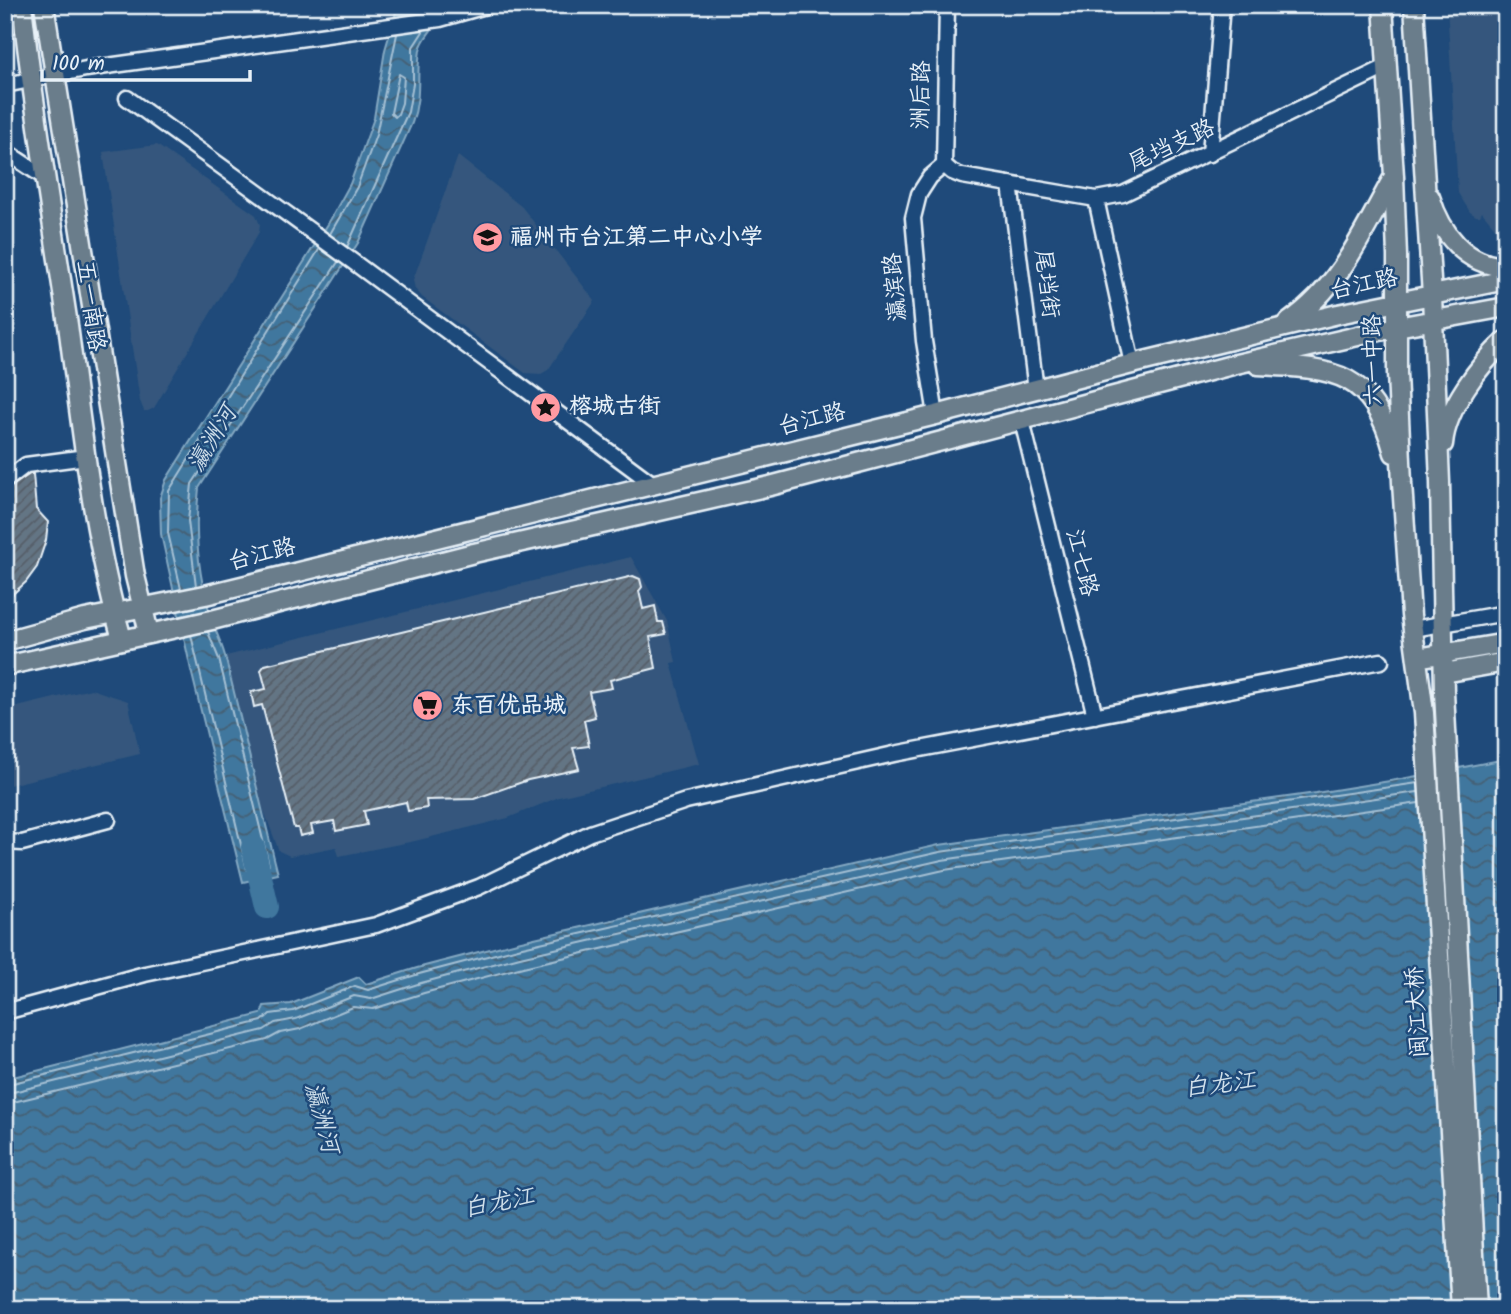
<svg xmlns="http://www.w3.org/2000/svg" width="1511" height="1314" font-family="Kalam,'LXGW WenKai TC',sans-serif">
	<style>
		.built { fill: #34577d }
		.water { fill: url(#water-waves); stroke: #84a8c2; stroke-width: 2 }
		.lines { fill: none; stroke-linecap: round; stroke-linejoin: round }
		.shore { stroke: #a5c0d4; stroke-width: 2 }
		.river { stroke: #41779e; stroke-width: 24 }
		.building { fill: url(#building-hatch); stroke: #e8f1f8; stroke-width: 2 }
		.minor-casing { stroke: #e8f1f8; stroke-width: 19 }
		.major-casing { stroke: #e8f1f8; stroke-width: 23 }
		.minor { stroke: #1f4a7a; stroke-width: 14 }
		.major { stroke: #6b7d8b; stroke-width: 18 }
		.labels { text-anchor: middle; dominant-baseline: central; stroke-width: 5; stroke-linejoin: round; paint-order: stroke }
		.street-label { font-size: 23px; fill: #e8f1f8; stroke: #1f4a7a }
		.poi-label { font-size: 23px; font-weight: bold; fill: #e8f1f8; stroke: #1f4a7a; text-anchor: start }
		.water-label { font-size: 24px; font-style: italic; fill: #cfdfea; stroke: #1f4a7a }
	</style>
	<defs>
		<pattern id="water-waves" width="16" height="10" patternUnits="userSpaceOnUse" patternTransform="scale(1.75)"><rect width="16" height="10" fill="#41779e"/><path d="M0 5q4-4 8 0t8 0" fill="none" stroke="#446074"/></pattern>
		<pattern id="building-hatch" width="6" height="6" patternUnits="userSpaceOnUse" patternTransform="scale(1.75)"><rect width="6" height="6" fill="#647484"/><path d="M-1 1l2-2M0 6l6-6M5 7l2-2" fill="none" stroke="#555e67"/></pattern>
	</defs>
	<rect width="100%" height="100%" fill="#1f4a7a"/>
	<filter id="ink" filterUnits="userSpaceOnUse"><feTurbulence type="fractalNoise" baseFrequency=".0143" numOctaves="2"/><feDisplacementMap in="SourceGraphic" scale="14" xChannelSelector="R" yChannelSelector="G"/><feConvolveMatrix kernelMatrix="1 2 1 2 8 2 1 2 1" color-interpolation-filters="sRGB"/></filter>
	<g filter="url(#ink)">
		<!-- built -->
		<path class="built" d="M1447,5H1506V235L1497,230L1482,212L1480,216H1476L1470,212L1458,193Z
			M157,145L256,215L260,225L259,232L154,408L148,411H144L140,401L103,152Z
			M458,156L522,207L595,301L548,370L541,374L525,373L422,297L415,289L413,280Z
			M631,557L667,621L676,662L671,663L699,764L559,797L508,818L415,841L339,856L336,847L290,856L279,851L256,790L226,656Z
			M91,689L128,701L140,754L5,786V710Z"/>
		<!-- water -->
		<path class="water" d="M398,5H441C439,28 423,35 420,50C416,77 422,95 412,123L358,243L199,488C194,532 198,577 212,620C216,633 223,646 226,660C244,731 260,803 278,874L243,882L191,670L161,534L160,498L166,480L328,224L350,184L374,118L385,50Z
			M1506,759V1309H5V1079L261,1014L264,1006L291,1004L359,977L366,984L417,968L517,942L939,845L1316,793L1396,780Z"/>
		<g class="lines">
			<!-- shore -->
			<path class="shore" d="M399,74L404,77L402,103L398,114L395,117L391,113Z
				M330,234L357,187L376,135L397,34
				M347,247L408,112L413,84V47L424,30
				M196,586L188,521L192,484L338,262
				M181,589L168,533L169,491L320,248
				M191,635L247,870L251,873L267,869L269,865L219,659L208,632
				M5,1085L262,1021L270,1014L293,1011L355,986L368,990L419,974L518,948L940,852L1418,783
				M5,1094L264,1030L275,1023L296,1019L354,996L371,999L421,983L520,957L942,860L1418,792
				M5,1104L267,1040L280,1033L300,1029L353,1007L373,1009L424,993L523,967L944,870L1419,803"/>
			<!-- river -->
			<path class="river" d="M253,847L267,907"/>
		</g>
		<!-- building -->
		<path class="building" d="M30,474H33L36,509L48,522L46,540L37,567L26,582L5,601V491Z
			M633,576L640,579L642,587L639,591L643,609L655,606L658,622H663L666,634L650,637L656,668L610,680L612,688L589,692L595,717L584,720L589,746L573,748L579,769L528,780L474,799L426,800L427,808L408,811L406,802L364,811L367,825L336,831L334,821L311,825L313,833L300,836L298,828H294L262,705L254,707L251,692L266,689L261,670L265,665Z"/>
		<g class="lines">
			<defs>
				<path id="minor" d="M947,5L944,165L952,172L962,176L1096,199L1123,194L1388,66
					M5,85L86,69L440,19L489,5
					M127,98L352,261L653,484
					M5,151L47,179
					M1210,154L1222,5
					M1010,184L1036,390
					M1096,199L1132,364
					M936,415L924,341L913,218L919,194L930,177L944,165
					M1022,421L1095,716
					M5,481L26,465L86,457
					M1413,629L1506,613
					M5,842L22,843L108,820
					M5,1012L145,974L376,925L479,887L590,833L686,801L894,754L1381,661"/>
				<path id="major" d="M22,5C34,112 52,219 68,325C82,430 93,537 122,639
					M44,5L135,576L149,633
					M1383,5L1394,176L1397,256V373L1402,483L1411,615L1424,713L1461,1309
					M1414,5L1432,296L1440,482L1444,692L1477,1309
					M1430,197C1441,233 1465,265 1506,267
					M1289,322C1341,286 1364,230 1394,176
					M1258,365C1334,369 1371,369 1394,453
					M1443,444C1446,408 1480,364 1506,340
					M5,641L85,619L205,595L936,415L1132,364L1338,314L1506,280
					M1417,658L1506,643
					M5,666L212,620L474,553L770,486L1236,364L1397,327L1506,307
					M1444,673L1506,662"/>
			</defs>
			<!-- minor casing -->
			<use href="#minor" class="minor-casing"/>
			<!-- major casing -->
			<use href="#major" class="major-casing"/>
			<!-- minor -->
			<use href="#minor" class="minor"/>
			<!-- major -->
			<use href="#major" class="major"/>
		</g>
	</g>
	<!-- icons -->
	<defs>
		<symbol id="school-disc" viewBox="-11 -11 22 22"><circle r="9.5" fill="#ff9aa2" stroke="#1f4a7a"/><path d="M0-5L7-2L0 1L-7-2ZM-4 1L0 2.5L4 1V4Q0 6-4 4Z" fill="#111"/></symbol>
		<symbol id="sight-disc" viewBox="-11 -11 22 22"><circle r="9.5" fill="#ff9aa2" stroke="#1f4a7a"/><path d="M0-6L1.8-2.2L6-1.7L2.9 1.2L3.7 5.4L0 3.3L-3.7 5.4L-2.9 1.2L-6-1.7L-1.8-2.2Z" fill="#111"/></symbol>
		<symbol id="supermarket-disc" viewBox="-11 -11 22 22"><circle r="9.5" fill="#ff9aa2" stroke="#1f4a7a"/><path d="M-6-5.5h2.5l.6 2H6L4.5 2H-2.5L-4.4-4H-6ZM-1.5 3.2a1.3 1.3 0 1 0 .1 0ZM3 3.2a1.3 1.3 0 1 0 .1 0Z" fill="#111"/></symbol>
	</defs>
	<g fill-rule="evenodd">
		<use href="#school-disc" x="470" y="220" width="35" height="35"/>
		<use href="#sight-disc" x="528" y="390" width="35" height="35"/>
		<use href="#supermarket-disc" x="410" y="688" width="35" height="35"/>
	</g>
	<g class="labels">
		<!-- street labels -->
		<g class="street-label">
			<text transform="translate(922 95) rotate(-89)">洲后路</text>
			<text transform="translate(1172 146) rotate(-25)">尾垱支路</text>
			<text transform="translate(1046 284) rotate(83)">尾垱街</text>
			<text transform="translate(1364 285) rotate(-12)">台江路</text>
			<text transform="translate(896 287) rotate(-95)">瀛滨路</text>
			<text transform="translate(90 306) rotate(82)">五一南路</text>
			<text transform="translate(1374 360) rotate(-91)">六一中路</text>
			<text transform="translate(812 420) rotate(-14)">台江路</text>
			<text transform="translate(262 555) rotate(-14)">台江路</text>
			<text transform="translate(1081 563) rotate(76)">江七路</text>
			<text transform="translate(1418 1012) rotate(-94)">闽江大桥</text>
		</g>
		<!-- poi labels -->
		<g class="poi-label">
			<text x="510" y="238">福州市台江第二中心小学</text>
			<text x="569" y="407">榕城古街</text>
			<text x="451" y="706">东百优品城</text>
		</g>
		<!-- water labels -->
		<g class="water-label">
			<text transform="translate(213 439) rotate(-59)">瀛洲河</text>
			<text transform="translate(1220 1085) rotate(-7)">白龙江</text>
			<text transform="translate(321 1118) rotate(75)">瀛洲河</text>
			<text transform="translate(499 1203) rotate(-11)">白龙江</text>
		</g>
	</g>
	<!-- margin -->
	<rect width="1511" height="1314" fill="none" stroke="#1f4a7a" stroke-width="28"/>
	<rect x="14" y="14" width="1483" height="1286" fill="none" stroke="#e8f1f8" stroke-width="2.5" filter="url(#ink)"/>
	<!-- scale -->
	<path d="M42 70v10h208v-10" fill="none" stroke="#e8f1f8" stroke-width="3.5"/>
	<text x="52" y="70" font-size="21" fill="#e8f1f8" stroke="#1f4a7a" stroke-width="5" paint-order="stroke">100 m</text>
</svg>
